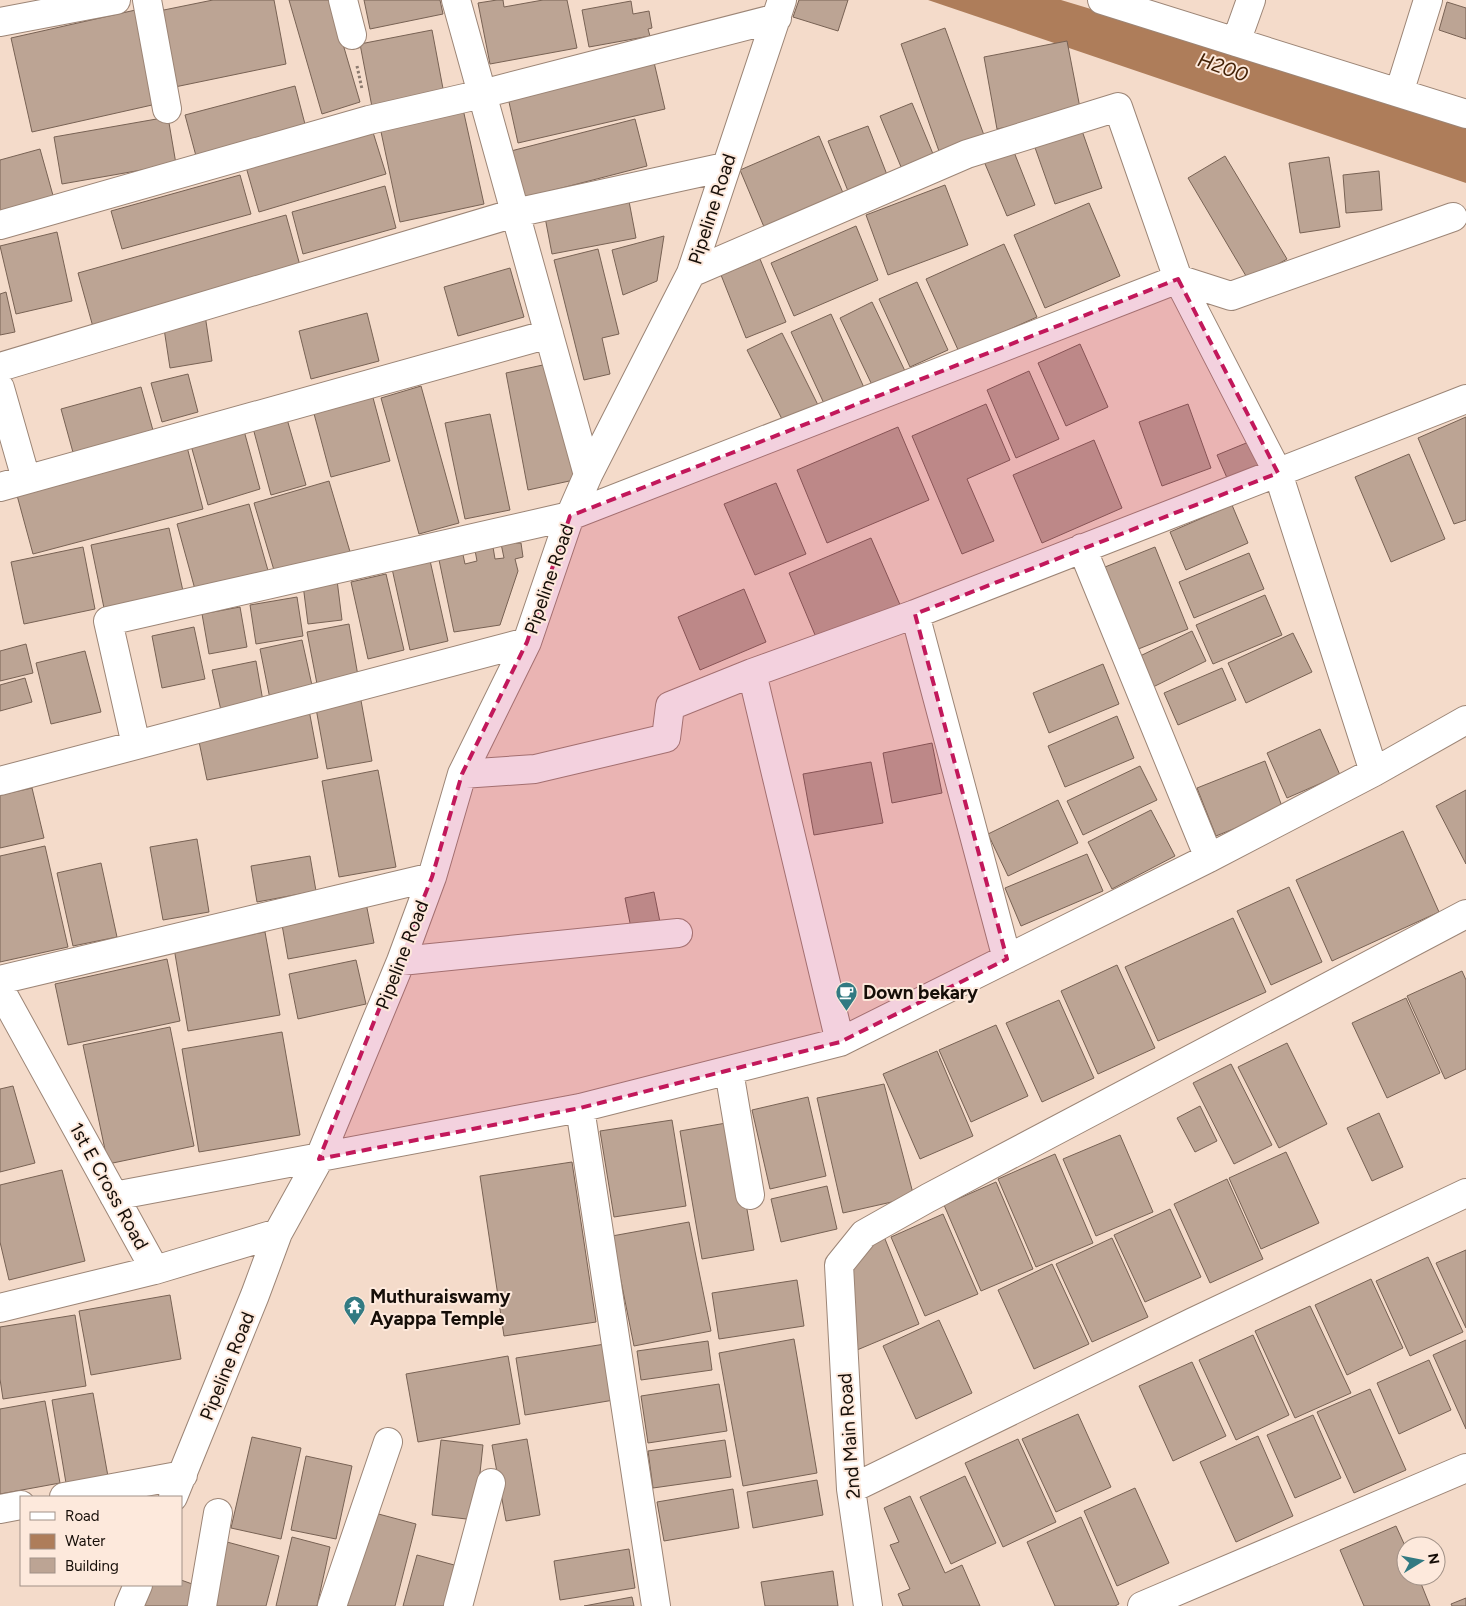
<svg xmlns="http://www.w3.org/2000/svg" width="1466" height="1606" font-family="Figtree,sans-serif">
	<style>
		.water { fill: #ae7d5a }
		.building { fill: #bca494; stroke: #786254 }
		.lines { fill: none; stroke-linecap: round; stroke-linejoin: round }
		.minor-casing { stroke: #9c8576; stroke-width: 30 }
		.path { stroke: #8c7b6f; stroke-width: 3; stroke-dasharray: 2.5 2.5; stroke-linecap: butt }
		.minor { stroke: #fff; stroke-width: 28 }
		.marked { fill: #c2185b; fill-opacity: 0.2; stroke: #c2185b; stroke-width: 4; stroke-dasharray: 10 6; stroke-linejoin: round }
		.labels { text-anchor: middle; dominant-baseline: central; stroke-width: 4; stroke-linejoin: round; paint-order: stroke }
		.street-label { font-size: 19px; fill: #160e08; stroke: #fde9dc }
		.poi-label { font-size: 19px; font-weight: bold; fill: #160e08; stroke: #fde9dc; text-anchor: start }
		.water-label { font-size: 20px; font-style: italic; fill: #432105; stroke: #fde9dc }
	</style>
	<rect width="100%" height="100%" fill="#f4dbca"/>
	<!-- water -->
	<path class="water" d="M928,0H1061L1466,122V183Z"/>
	<!-- building -->
	<path class="building" d="M213,0H274L286,64L170,88L154,12Z
		M289,0H330L360,102L322,114Z
		M364,0H440L443,14L370,29Z
		M497,0H503L504,7L543,0H567L577,48L490,64L478,3Z
		M799,0H848L838,31L793,17Z
		M631,1L633,14L649,11L652,28L648,29L650,36L589,47L582,10Z
		M1447,2L1466,8V39L1439,30Z
		M140,9L161,103L32,132L11,38Z
		M945,28L985,138L940,154L901,44Z
		M432,30L444,94L372,107L360,44Z
		M1067,41L1081,113L997,129L984,57Z
		M653,58L665,109L518,143L507,93Z
		M295,86L306,128L196,156L185,115Z
		M912,103L938,166L906,179L880,116Z
		M463,109L484,204L400,222L380,127Z
		M168,117L176,164L62,184L54,137Z
		M635,119L647,166L523,198L511,151Z
		M1080,125L1102,188L1055,204L1033,142Z
		M868,126L891,185L852,201L828,141Z
		M372,129L386,174L259,212L246,167Z
		M819,136L846,200L767,234L740,170Z
		M1012,147L1035,205L1007,216L983,159Z
		M40,149L54,199L0,214V160Z
		M1225,156L1287,259L1249,281L1188,178Z
		M1329,157L1340,227L1300,233L1289,163Z
		M1379,171L1382,210L1346,213L1343,175Z
		M240,175L251,214L122,249L111,211Z
		M945,185L968,245L888,275L866,215Z
		M385,186L396,228L303,254L292,212Z
		M628,196L636,238L552,254L544,212Z
		M1089,203L1120,276L1045,308L1014,235Z
		M286,215L301,269L93,327L78,273Z
		M856,226L878,280L794,316L771,263Z
		M57,232L72,301L16,314L0,246Z
		M664,236L657,281L623,295L612,250Z
		M1004,244L1037,317L959,352L926,279Z
		M598,249L619,334L602,338L610,374L584,380L554,260Z
		M760,259L786,322L746,338L721,275Z
		M510,268L524,317L458,336L444,287Z
		M917,282L948,350L910,367L879,299Z
		M6,292L15,332L0,335V294Z
		M872,302L905,371L873,387L840,318Z
		M367,313L379,361L311,379L299,331Z
		M831,314L866,392L827,410L791,332Z
		M205,315L212,361L170,368L163,322Z
		M782,333L820,409L786,427L747,350Z
		M1080,344L1108,407L1066,426L1038,363Z
		M552,363L574,480L528,490L506,373Z
		M1029,371L1059,439L1016,458L987,390Z
		M188,374L198,412L162,422L151,383Z
		M421,386L459,523L419,534L381,398Z
		M141,387L154,434L74,456L61,409Z
		M372,394L390,461L331,477L313,410Z
		M986,404L1010,460L967,479L994,541L962,554L912,436Z
		M1188,404L1211,468L1162,486L1139,422Z
		M490,414L510,510L465,519L445,423Z
		M1466,417V520L1454,524L1418,438Z
		M287,419L306,485L271,495L253,428Z
		M243,427L260,489L208,505L190,442Z
		M898,427L929,500L827,543L797,470Z
		M1256,439L1269,472L1231,487L1217,455Z
		M1094,440L1122,508L1042,543L1013,475Z
		M186,443L203,509L33,554L15,488Z
		M1409,454L1445,539L1391,562L1355,477Z
		M329,481L351,555L276,577L254,503Z
		M776,483L806,554L755,575L724,504Z
		M249,504L269,574L196,593L177,524Z
		M1232,505L1248,543L1186,570L1170,532Z
		M169,528L183,591L104,608L91,545Z
		M514,531L516,543H521L523,557L515,559L518,571L500,625L454,632L438,555L462,550L465,564L477,561L474,545L492,541L495,559L504,558L499,534Z
		M871,538L901,607L818,642L789,573Z
		M83,547L95,609L24,624L11,562Z
		M1155,547L1188,629L1131,652L1100,569Z
		M1249,553L1264,589L1194,618L1179,582Z
		M429,556L448,641L410,650L391,564Z
		M386,574L404,650L368,659L351,582Z
		M337,580L342,620L308,624L303,585Z
		M744,589L766,642L700,670L678,617Z
		M1265,595L1282,635L1213,664L1196,625Z
		M297,597L303,636L256,644L250,605Z
		M240,607L247,647L209,654L202,614Z
		M349,624L358,676L317,684L307,632Z
		M194,627L205,679L162,688L152,636Z
		M1192,631L1206,661L1153,687L1138,657Z
		M1293,633L1312,672L1246,703L1228,663Z
		M302,640L313,690L270,699L260,649Z
		M26,644L33,673L0,681V651Z
		M85,651L101,712L51,724L36,663Z
		M256,661L264,707L222,715L212,670Z
		M1103,664L1119,704L1049,733L1033,693Z
		M1222,668L1236,700L1178,725L1164,693Z
		M25,678L32,702L0,711V685Z
		M360,695L372,761L327,769L315,703Z
		M309,710L318,758L207,780L197,732Z
		M1117,716L1134,758L1065,787L1048,746Z
		M1320,729L1340,775L1287,798L1267,753Z
		M932,743L942,793L892,803L883,753Z
		M1265,761L1283,809L1216,836L1197,788Z
		M871,762L883,823L814,835L803,774Z
		M1140,766L1157,800L1083,835L1067,801Z
		M378,770L396,867L339,877L322,781Z
		M32,788L44,838L0,848V795Z
		M1466,790V864L1436,806Z
		M1058,800L1078,843L1008,876L988,834Z
		M1151,810L1175,856L1112,889L1088,842Z
		M1403,831L1439,912L1332,961L1296,880Z
		M197,839L209,912L163,920L150,847Z
		M45,846L68,947L0,962V856Z
		M1087,854L1103,891L1021,926L1005,888Z
		M310,856L316,891L257,902L251,866Z
		M101,863L117,937L73,946L57,873Z
		M1289,887L1322,962L1271,985L1237,911Z
		M654,892L660,922L631,928L625,898Z
		M366,903L374,943L288,959L281,919Z
		M1233,918L1266,992L1158,1041L1125,967Z
		M265,932L280,1015L188,1031L174,948Z
		M167,959L180,1021L68,1045L55,984Z
		M356,960L366,1004L298,1019L289,974Z
		M1117,965L1155,1048L1098,1074L1061,991Z
		M1462,971L1466,980V1069L1445,1079L1407,996Z
		M1406,998L1440,1073L1387,1098L1352,1023Z
		M1059,1000L1094,1078L1042,1102L1006,1023Z
		M996,1025L1028,1096L971,1122L939,1050Z
		M170,1027L194,1146L108,1164L83,1045Z
		M282,1032L300,1135L199,1152L182,1049Z
		M1287,1043L1327,1124L1279,1148L1238,1067Z
		M937,1051L973,1136L920,1159L883,1074Z
		M1231,1064L1272,1145L1234,1164L1193,1083Z
		M884,1084L914,1197L843,1213L817,1098Z
		M13,1086L35,1163L0,1172V1089Z
		M808,1097L826,1176L770,1189L752,1110Z
		M1200,1106L1217,1141L1195,1152L1177,1118Z
		M1379,1113L1403,1167L1372,1181L1347,1128Z
		M672,1120L686,1206L614,1217L600,1131Z
		M732,1122L754,1250L702,1259L680,1131Z
		M1120,1135L1153,1212L1096,1236L1063,1159Z
		M1286,1152L1319,1223L1261,1249L1229,1178Z
		M1055,1154L1093,1243L1036,1267L998,1179Z
		M572,1162L596,1322L504,1336L480,1176Z
		M62,1170L85,1261L9,1280L0,1242V1185Z
		M1227,1179L1263,1259L1210,1283L1174,1204Z
		M996,1182L1033,1269L981,1291L944,1205Z
		M827,1186L837,1229L781,1242L771,1199Z
		M1170,1209L1201,1277L1145,1302L1114,1235Z
		M943,1214L978,1294L925,1316L891,1237Z
		M689,1222L711,1331L634,1346L612,1236Z
		M883,1234L919,1324L857,1350L850,1268Z
		M1112,1238L1148,1317L1092,1342L1056,1264Z
		M1466,1250V1328L1436,1263Z
		M1428,1257L1463,1332L1410,1356L1376,1281Z
		M1052,1264L1089,1344L1034,1369L998,1290Z
		M1371,1279L1403,1348L1347,1375L1315,1305Z
		M797,1280L804,1326L719,1339L712,1293Z
		M170,1295L181,1359L91,1375L79,1311Z
		M1310,1306L1351,1393L1295,1418L1255,1331Z
		M75,1315L86,1386L3,1399L0,1379V1327Z
		M939,1320L972,1393L916,1419L883,1346Z
		M1253,1335L1289,1415L1236,1440L1199,1360Z
		M794,1339L817,1473L743,1486L719,1353Z
		M1466,1340V1429L1433,1355Z
		M708,1341L712,1370L641,1380L637,1351Z
		M605,1344L614,1400L525,1415L516,1358Z
		M508,1356L520,1424L418,1442L406,1374Z
		M1429,1360L1451,1410L1399,1434L1377,1383Z
		M1192,1362L1226,1436L1173,1461L1139,1386Z
		M719,1384L727,1431L648,1443L641,1396Z
		M1370,1389L1406,1470L1354,1493L1317,1412Z
		M93,1393L109,1482L67,1489L52,1400Z
		M45,1401L60,1483L0,1494V1409Z
		M1078,1414L1111,1487L1056,1512L1022,1439Z
		M1313,1415L1341,1478L1295,1498L1267,1435Z
		M1258,1436L1293,1516L1236,1542L1200,1462Z
		M252,1437L301,1448L281,1539L231,1528Z
		M527,1439L540,1515L506,1521L492,1445Z
		M1018,1439L1056,1522L1003,1547L965,1463Z
		M441,1440L483,1445L475,1520L432,1515Z
		M725,1440L731,1477L653,1488L648,1451Z
		M306,1456L352,1466L336,1539L291,1530Z
		M965,1476L996,1543L951,1564L920,1497Z
		M817,1480L823,1515L753,1528L747,1492Z
		M1135,1488L1169,1563L1117,1586L1084,1511Z
		M733,1489L739,1528L664,1541L657,1502Z
		M910,1496L945,1573L962,1565L980,1606H903L898,1594L910,1589L890,1545L899,1542L884,1508Z
		M371,1512L416,1524L395,1606H347Z
		M1081,1517L1119,1604L1115,1606H1055L1027,1542Z
		M1396,1526L1406,1548V1576H1418L1430,1606H1364L1340,1550Z
		M292,1537L330,1547L317,1606H276Z
		M227,1542L279,1556L266,1606H211Z
		M629,1549L635,1588L560,1600L554,1561Z
		M417,1555L458,1566L447,1606H403Z
		M833,1571L838,1606H765L761,1582Z
		M181,1580L195,1585L188,1606H144L151,1585H181Z
		M632,1597L634,1606H584Z
		M1466,1598V1606H1452L1451,1604Z"/>
	<g class="lines">
		<defs>
			<path id="minor" d="M147,0L167,109
				M343,0L352,35
				M456,0L588,475
				M1102,0L1466,114
				M0,22L116,0
				M1236,42L1251,0
				M1399,93L1428,0
				M0,225L369,120L482,94L777,18
				M691,273L967,154L1118,107L1178,279L1278,473L1374,772
				M0,367L515,213L725,167
				M0,388L26,479
				M0,487L549,334
				M1082,548L1209,858
				M915,614L1007,959
				M752,673L840,1042
				M136,745L108,621L570,516L1178,279L1231,296L1453,217
				M462,774L535,769L666,738L670,706L752,673L915,614L1466,399
				M0,781L527,642
				M401,961L678,933
				M0,980L432,877
				M0,989L155,1270L278,1233
				M729,1071L750,1195
				M580,1108L656,1606
				M114,1196L580,1108L840,1042L1209,858L1374,772L1466,720
				M0,1308L155,1270
				M851,1489L1193,1322L1466,1193
				M64,1497L183,1475
				M173,1497L255,1295L278,1233L319,1159L401,961L432,877L462,774L527,642L570,516L588,475L691,273L782,0
				M0,1509L21,1505
				M129,1606L138,1585
				M202,1606L218,1513
				M332,1606L388,1442
				M458,1606L491,1483
				M868,1606L851,1489L839,1265L864,1234L928,1198L1466,914
				M1142,1606L1466,1468"/>
		</defs>
		<!-- minor casing -->
		<use href="#minor" class="minor-casing"/>
		<!-- path -->
		<path class="path" d="M357,66L362,89"/>
		<!-- minor -->
		<use href="#minor" class="minor"/>
	</g>
	<!-- marked area -->
	<path class="marked" d="M1178,279L1278,473L915,614L1007,959L840,1042L580,1108L319,1159L432,877L462,774L527,642L570,516Z"/>
	<!-- icons -->
	<defs>
		<symbol id="cafe-pin" viewBox="-11 -11 22 30"><path d="M0 17L-7.5 6A9.5 9.5 0 1 1 7.5 6Z" fill="#327a82" stroke="#fde9dc"/><path d="M-5.5-4.5H6V0H3Q3 3.5 0 3.5H-2.5Q-5.5 3.5-5.5 0ZM3-3.2v2h1.7v-2ZM-6 4.5H4V6H-6Z" fill="#fff"/></symbol>
		<symbol id="temple-pin" viewBox="-11 -11 22 30"><path d="M0 17L-7.5 6A9.5 9.5 0 1 1 7.5 6Z" fill="#327a82" stroke="#fde9dc"/><path d="M0-6L5-2H3V0L6.5 2.5H4V6H1.5V3h-3V6H-4V2.5H-6.5L-3 0V-2H-5Z" fill="#fff"/></symbol>
	</defs>
	<g fill-rule="evenodd">
		<use href="#cafe-pin" x="834" y="980" width="25" height="34"/>
		<use href="#temple-pin" x="342" y="1294" width="25" height="34"/>
	</g>
	<g class="labels">
		<!-- street labels -->
		<g class="street-label">
			<text transform="translate(712 209) rotate(-72)">Pipeline Road</text>
			<text transform="translate(549 579) rotate(-71)">Pipeline Road</text>
			<text transform="translate(402 955) rotate(-69)">Pipeline Road</text>
			<text transform="translate(109 1186) rotate(61)">1st E Cross Road</text>
			<text transform="translate(227 1366) rotate(-68)">Pipeline Road</text>
			<text transform="translate(849 1436) rotate(-94)">2nd Main Road</text>
		</g>
		<!-- poi labels -->
		<g class="poi-label">
			<text x="863" y="992">Down bekary</text>
			<text x="370" y="1296">Muthuraiswamy<tspan x="370" dy="22">Ayappa Temple</tspan></text>
		</g>
		<!-- water labels -->
		<g class="water-label">
			<text transform="translate(1223 67) rotate(19)">H200</text>
		</g>
	</g>
	<!-- legend -->
	<rect x="20" y="1496" width="162" height="90" fill="#fde9dc" stroke="#a19187"/>
	<rect x="30" y="1512" width="25" height="8" fill="#ffffff" stroke="#a19187"/>
	<text x="65" y="1521" font-size="15" fill="#160e08">Road</text>
	<rect x="30" y="1534" width="25" height="15" fill="#ae7d5a" stroke="#a19187"/>
	<text x="65" y="1546" font-size="15" fill="#160e08">Water</text>
	<rect x="30" y="1558" width="25" height="15" fill="#bca494" stroke="#a19187"/>
	<text x="65" y="1571" font-size="15" fill="#160e08">Building</text>
	<!-- north arrow -->
	<g transform="translate(1421 1561) rotate(80)"><circle r="24" fill="#fde9dc" stroke="#a19187"/>
	<path d="M0-4L9 19L0 12L-9 19Z" fill="#327a82"/>
	<text y="-8" font-size="14" font-weight="bold" text-anchor="middle" fill="#160e08">N</text>
	</g>
</svg>
